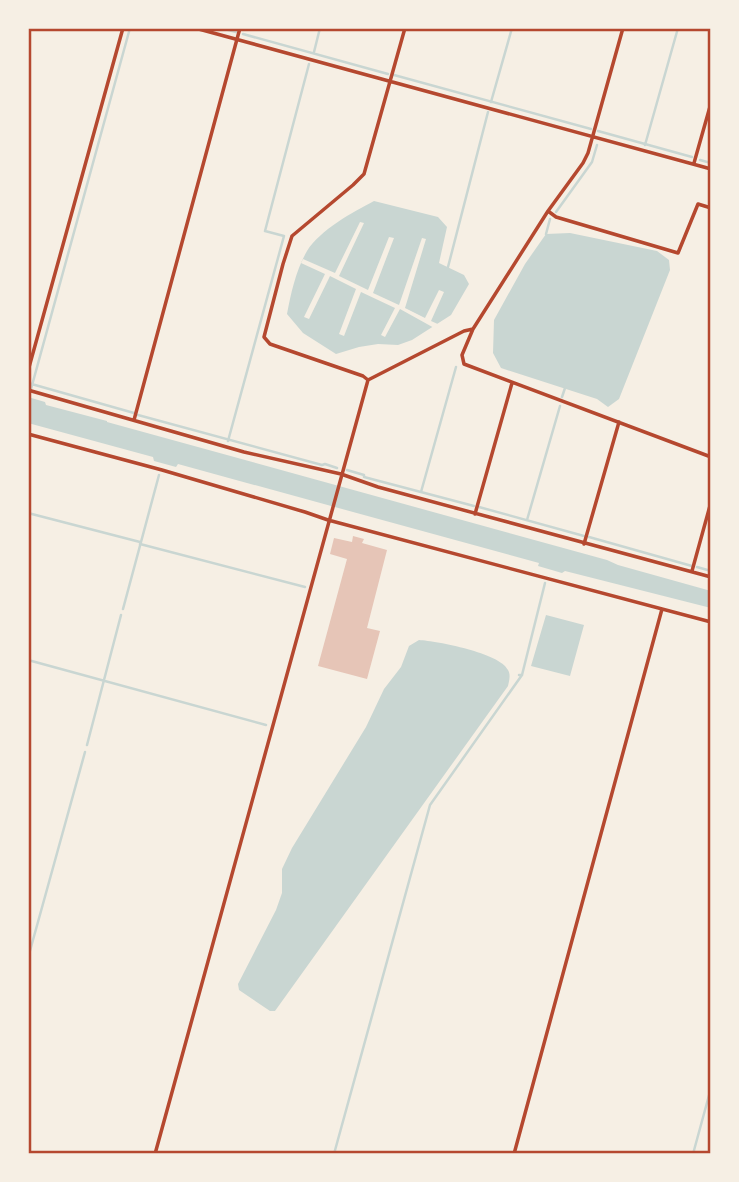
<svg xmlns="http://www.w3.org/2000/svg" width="739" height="1182" font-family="'PT Sans Narrow',sans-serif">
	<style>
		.water { fill: #c9d6d2 }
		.pier { fill: #f6efe4 }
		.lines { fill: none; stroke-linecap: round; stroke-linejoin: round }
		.stream { stroke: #c9d6d2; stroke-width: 2.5 }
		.building { fill: #e6c5b7 }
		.minor { stroke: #b5482f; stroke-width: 3.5 }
		.neatline { fill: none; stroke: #b5482f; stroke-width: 2.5 }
	</style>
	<rect width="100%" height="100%" fill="#f6efe4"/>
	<!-- water -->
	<path class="water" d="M374,201L438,217L447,227L439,263L464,275L469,284L451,315L412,340L398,345L378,344L359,347L336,354L303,333L287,314C291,293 296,270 307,251C320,230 353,212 374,201Z
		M570,233L657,251L669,260L670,270L619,399L608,407L597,399L501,368L493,353L494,320L525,264L546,234Z
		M28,397L45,402L46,405L107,421V422L607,560L618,565L711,591V608L565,571L562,573L538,566L539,563L178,464L176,467L154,461L153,457L28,423Z
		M546,615L584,625L570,676L531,666Z
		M419,640C437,641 500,653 508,670C511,675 509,681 508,686L275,1011H270L239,990L238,984L276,910L282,893V869L292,848L366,727L384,689L401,667L409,646Z"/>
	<!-- pier -->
	<path class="pier" d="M360,222L364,223L339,276L368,290L389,237L394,238L373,293L399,305L422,238L426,239L405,308L425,318L439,290L444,292L431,321L440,325L438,328L436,329L400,309L385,337L381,335L395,308L361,292L344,336L339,334L356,289L330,276L309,319L304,317L325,274L301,263L303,259L335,273Z"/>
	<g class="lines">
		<!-- stream -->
		<path class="stream" d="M221,28L236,32
			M243,34L388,74
			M314,52L320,28
			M394,75L591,129
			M491,102L512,28
			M598,131L692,157
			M645,145L678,28
			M700,160L711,163
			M556,212L592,162L597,145
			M546,234L550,219
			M448,267L488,112
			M28,383L134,413
			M562,397L565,388
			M28,400L130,28
			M138,415L322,465L325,464L337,468
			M228,441L284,236L265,231L309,64
			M347,470L364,475V477L474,506
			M421,492L456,367
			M479,507L584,536
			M28,513L140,542
			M527,520L560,406
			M589,537L692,566
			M140,544L305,587
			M697,567L711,571
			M123,609L159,475
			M28,660L266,725
			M519,675H522L545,583
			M87,745L121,615
			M28,958L85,752
			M334,1154L430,805L522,675
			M693,1154L711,1088"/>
	</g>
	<!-- building -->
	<path class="building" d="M353,536L364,539L362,543L387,550L367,628L380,631L367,679L318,666L347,559L330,554L334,538L352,542Z"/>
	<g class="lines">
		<!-- minor -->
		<path class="minor" d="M195,28L711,169
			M623,28L588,153L583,163L548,211L473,329L462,355L464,364L711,457
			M694,163L711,103
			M548,211L556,217L678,253L698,204L711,208
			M28,371L123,28
			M368,380L363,376L270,344L264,337L283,264L292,236L353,185L364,174L405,28
			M28,390L244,452L341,474L378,487L711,577
			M134,420L240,28
			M28,434L162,470L305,512L328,520L711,622
			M475,514L512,383
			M584,544L619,422
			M692,571L711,502
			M155,1154L368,380L464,331L473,329
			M514,1154L662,609"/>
	</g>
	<!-- border -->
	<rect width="739" height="1182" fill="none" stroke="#f6efe4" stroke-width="60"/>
	<rect x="30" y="30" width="679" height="1122" class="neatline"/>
</svg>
